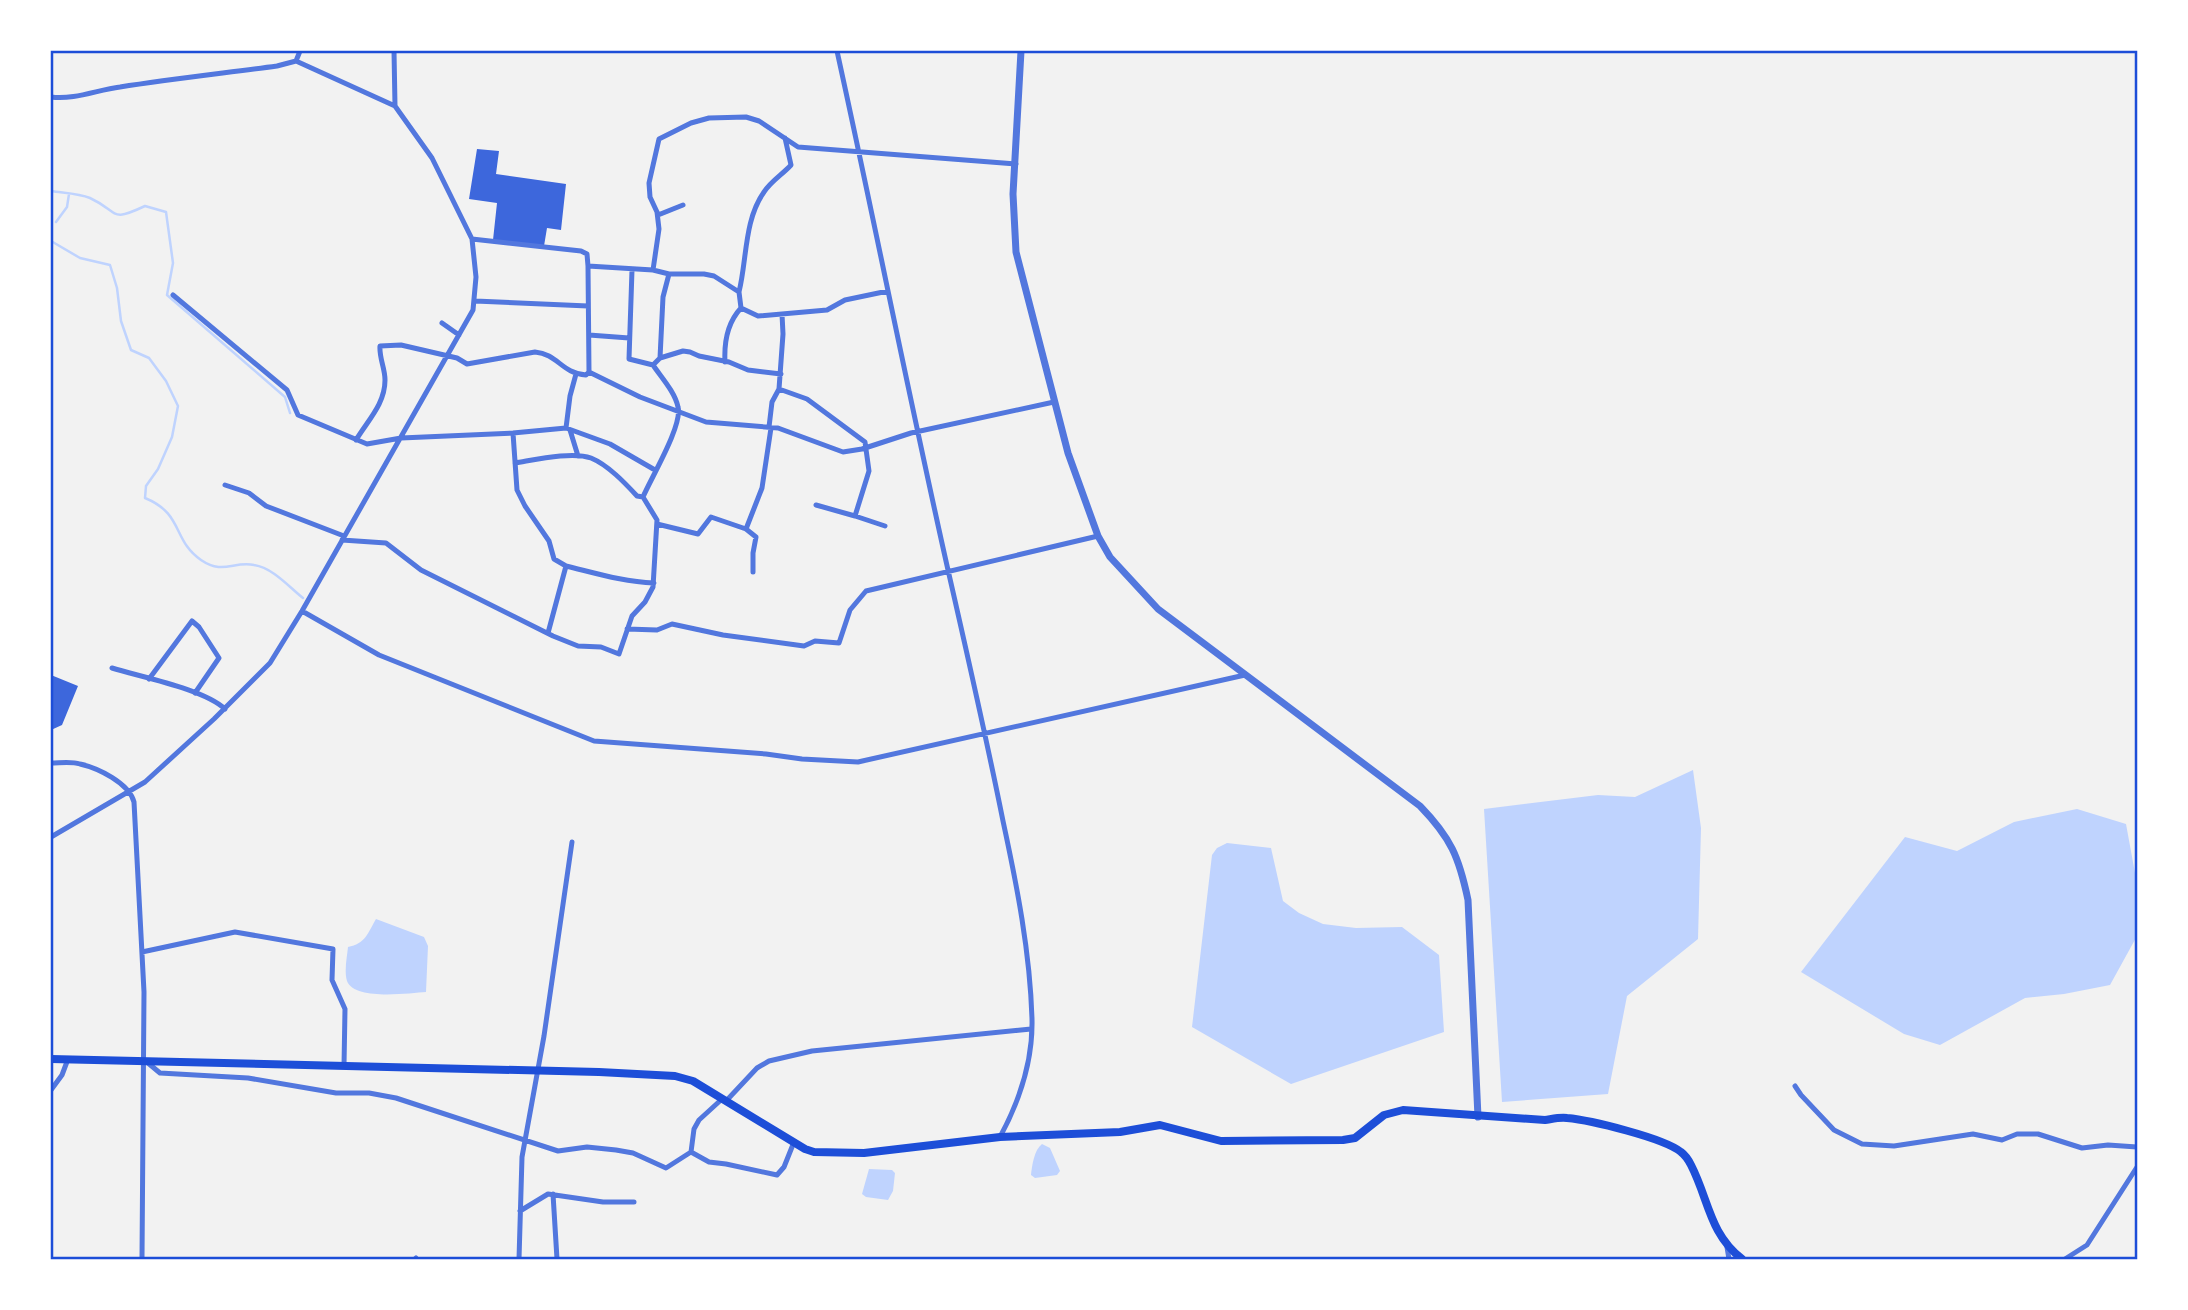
<svg xmlns="http://www.w3.org/2000/svg" width="2188" height="1310" font-family="'PT Sans Narrow',sans-serif">
	<style>
		.water { fill: #bfd3fe }
		.lines { fill: none; stroke-linecap: round; stroke-linejoin: round }
		.stream { stroke: #bfd3fe; stroke-width: 2.5 }
		.building { fill: #3d67dc }
		.minor { stroke: #5277de; stroke-width: 5 }
		.tertiary { stroke: #5277de; stroke-width: 7 }
		.secondary { stroke: #1d4ed8; stroke-width: 8 }
		.neatline { fill: none; stroke: #1d4ed8; stroke-width: 2.5 }
	</style>
	<rect width="100%" height="100%" fill="#f2f2f2"/>
	<!-- water -->
	<path class="water" d="M1693,770L1701,828L1698,939L1627,996L1608,1094L1502,1102L1484,809L1598,795L1635,797Z
		M2077,809L2126,824L2137,884V936L2110,985L2064,994L2025,998L1940,1045L1904,1034L1801,972L1905,837L1957,851L2014,822Z
		M1227,843L1271,848L1283,901L1299,913L1323,924L1356,928L1402,927L1439,955L1444,1032L1291,1084L1192,1027L1212,855L1217,848Z
		M376,919L424,937L428,946L426,992C409,993 355,1001 347,981C344,971 347,957 348,947C365,944 368,933 376,919Z
		M1042,1144L1050,1148L1060,1171L1057,1175L1035,1178L1031,1175C1032,1166 1034,1150 1042,1144Z
		M869,1169L892,1170L895,1173L893,1191L888,1200L866,1197L862,1194Z"/>
	<g class="lines">
		<!-- stream -->
		<path class="stream" d="M51,191C63,193 78,193 90,198C120,212 109,223 145,206L166,212L173,263L167,295L285,397L290,413
			M56,222L67,207L69,194
			M51,241L80,258L110,265L117,288L121,321L131,350L149,358L166,381L178,406L172,437L158,469L146,486L145,498C184,514 172,540 201,560C223,575 233,561 254,565C273,568 288,586 303,598"/>
	</g>
	<!-- building -->
	<path class="building" d="M477,149L499,151L496,174L566,184L561,230L547,228L544,246L493,240L497,203L469,199Z
		M51,675L78,686L62,725L51,730Z"/>
	<g class="lines">
		<!-- minor -->
		<path class="minor" d="M837,51C875,224 909,397 948,570C967,653 986,736 1003,821C1017,886 1030,952 1032,1019C1033,1062 1020,1100 1000,1137
			M296,61L300,51
			M51,97C74,100 97,90 120,87C172,79 225,73 277,66L296,61L395,106
			M658,215L683,205
			M588,266L589,372
			M632,270L629,359L653,365
			M653,270L659,229L657,212L650,197L649,183L659,139L691,123L709,118L746,117L759,121L798,147L1016,164
			M669,274H704L714,276L739,292L741,308L758,316L827,310L845,300L888,291
			M739,292C747,260 744,220 764,192C771,181 783,174 791,165L785,138
			M173,295L287,390L298,415L367,444L401,438L513,433L566,428L610,444L655,470
			M475,301L588,306
			M442,323L459,335
			M589,335L629,338
			M660,358L683,351L690,352L699,356L729,362L748,370L781,374
			M725,362C724,343 728,322 741,308
			M779,389L807,399L865,442L869,471L855,516L885,526
			M769,427L772,402L779,389L783,334L782,314
			M566,428L570,396L576,374
			M570,430L578,456
			M513,433L517,490L525,506L549,541L554,559L566,566L548,633
			M356,440C368,420 385,404 385,380C385,368 379,358 380,346L401,345L457,358L467,364L535,352C558,354 561,373 586,375L589,372L640,397L706,422L778,428L843,452L862,449L911,433L1054,402
			M515,463C534,460 572,451 591,458C608,465 625,483 637,496L643,497
			M225,485L249,493L266,506L344,536
			M816,505L855,516
			M657,524L698,534L711,517L746,529L756,537L753,553V572
			M746,529L762,488L771,428
			M342,540L386,543L421,570L553,636L578,646L601,647L619,654L632,616L645,602L653,587L657,520L643,497C651,478 683,425 678,407C675,392 661,377 653,365L660,358L663,297L669,274L653,270L588,266L587,254L581,251L472,239
			M566,566C595,573 624,582 654,583
			M302,611L379,655L594,741L766,754L802,759L858,762L1245,675
			M627,629L657,630L672,624L723,635L804,646L815,641L839,643L850,610L866,591L1098,536
			M112,668C141,677 204,689 225,709
			M149,679L192,621L199,627L219,658L195,693
			M51,763C60,763 71,761 80,764C98,768 129,783 134,802L144,992L142,1259
			M51,837L145,782L214,719L270,663L302,611L473,310L476,277L472,239L432,158L395,106L394,51
			M142,952L235,932L333,949L332,980L345,1009L344,1066
			M148,1063L160,1073L248,1078L336,1093H369L396,1098L558,1151L587,1147L616,1150L633,1153L666,1168L691,1152L694,1129L699,1120L722,1099
			M1795,1086L1801,1095L1834,1130L1862,1144L1894,1146L1973,1134L2002,1140L2017,1134H2038L2082,1148L2108,1145L2137,1147
			M51,1090L62,1075L68,1059
			M727,1100L757,1068L769,1061L812,1051L1031,1029
			M691,1152L709,1162L726,1164L777,1175L784,1167L794,1142
			M553,1194L557,1259
			M520,1211L548,1194L603,1202H634
			M1727,1247L1729,1259
			M415,1259L416,1258
			M519,1259L522,1157L544,1036L572,842
			M2065,1259L2087,1245L2137,1167"/>
		<!-- tertiary -->
		<path class="tertiary" d="M1021,51L1013,194L1016,252L1068,453L1098,536L1110,557L1158,609L1420,806C1451,838 1459,857 1468,900L1478,1117"/>
		<!-- secondary -->
		<path class="secondary" d="M51,1059L599,1072L675,1076L693,1081L805,1149L814,1152L864,1153L1000,1137L1120,1132L1160,1125L1221,1141L1343,1140L1355,1138L1384,1115L1403,1110L1545,1120C1552,1119 1560,1117 1567,1118C1590,1120 1664,1138 1681,1152C1685,1155 1689,1161 1691,1165C1709,1200 1709,1233 1742,1259"/>
	</g>
	<!-- border -->
	<rect width="2188" height="1310" fill="none" stroke="#ffffff" stroke-width="105"/>
	<rect x="52" y="52" width="2084" height="1206" class="neatline"/>
</svg>
